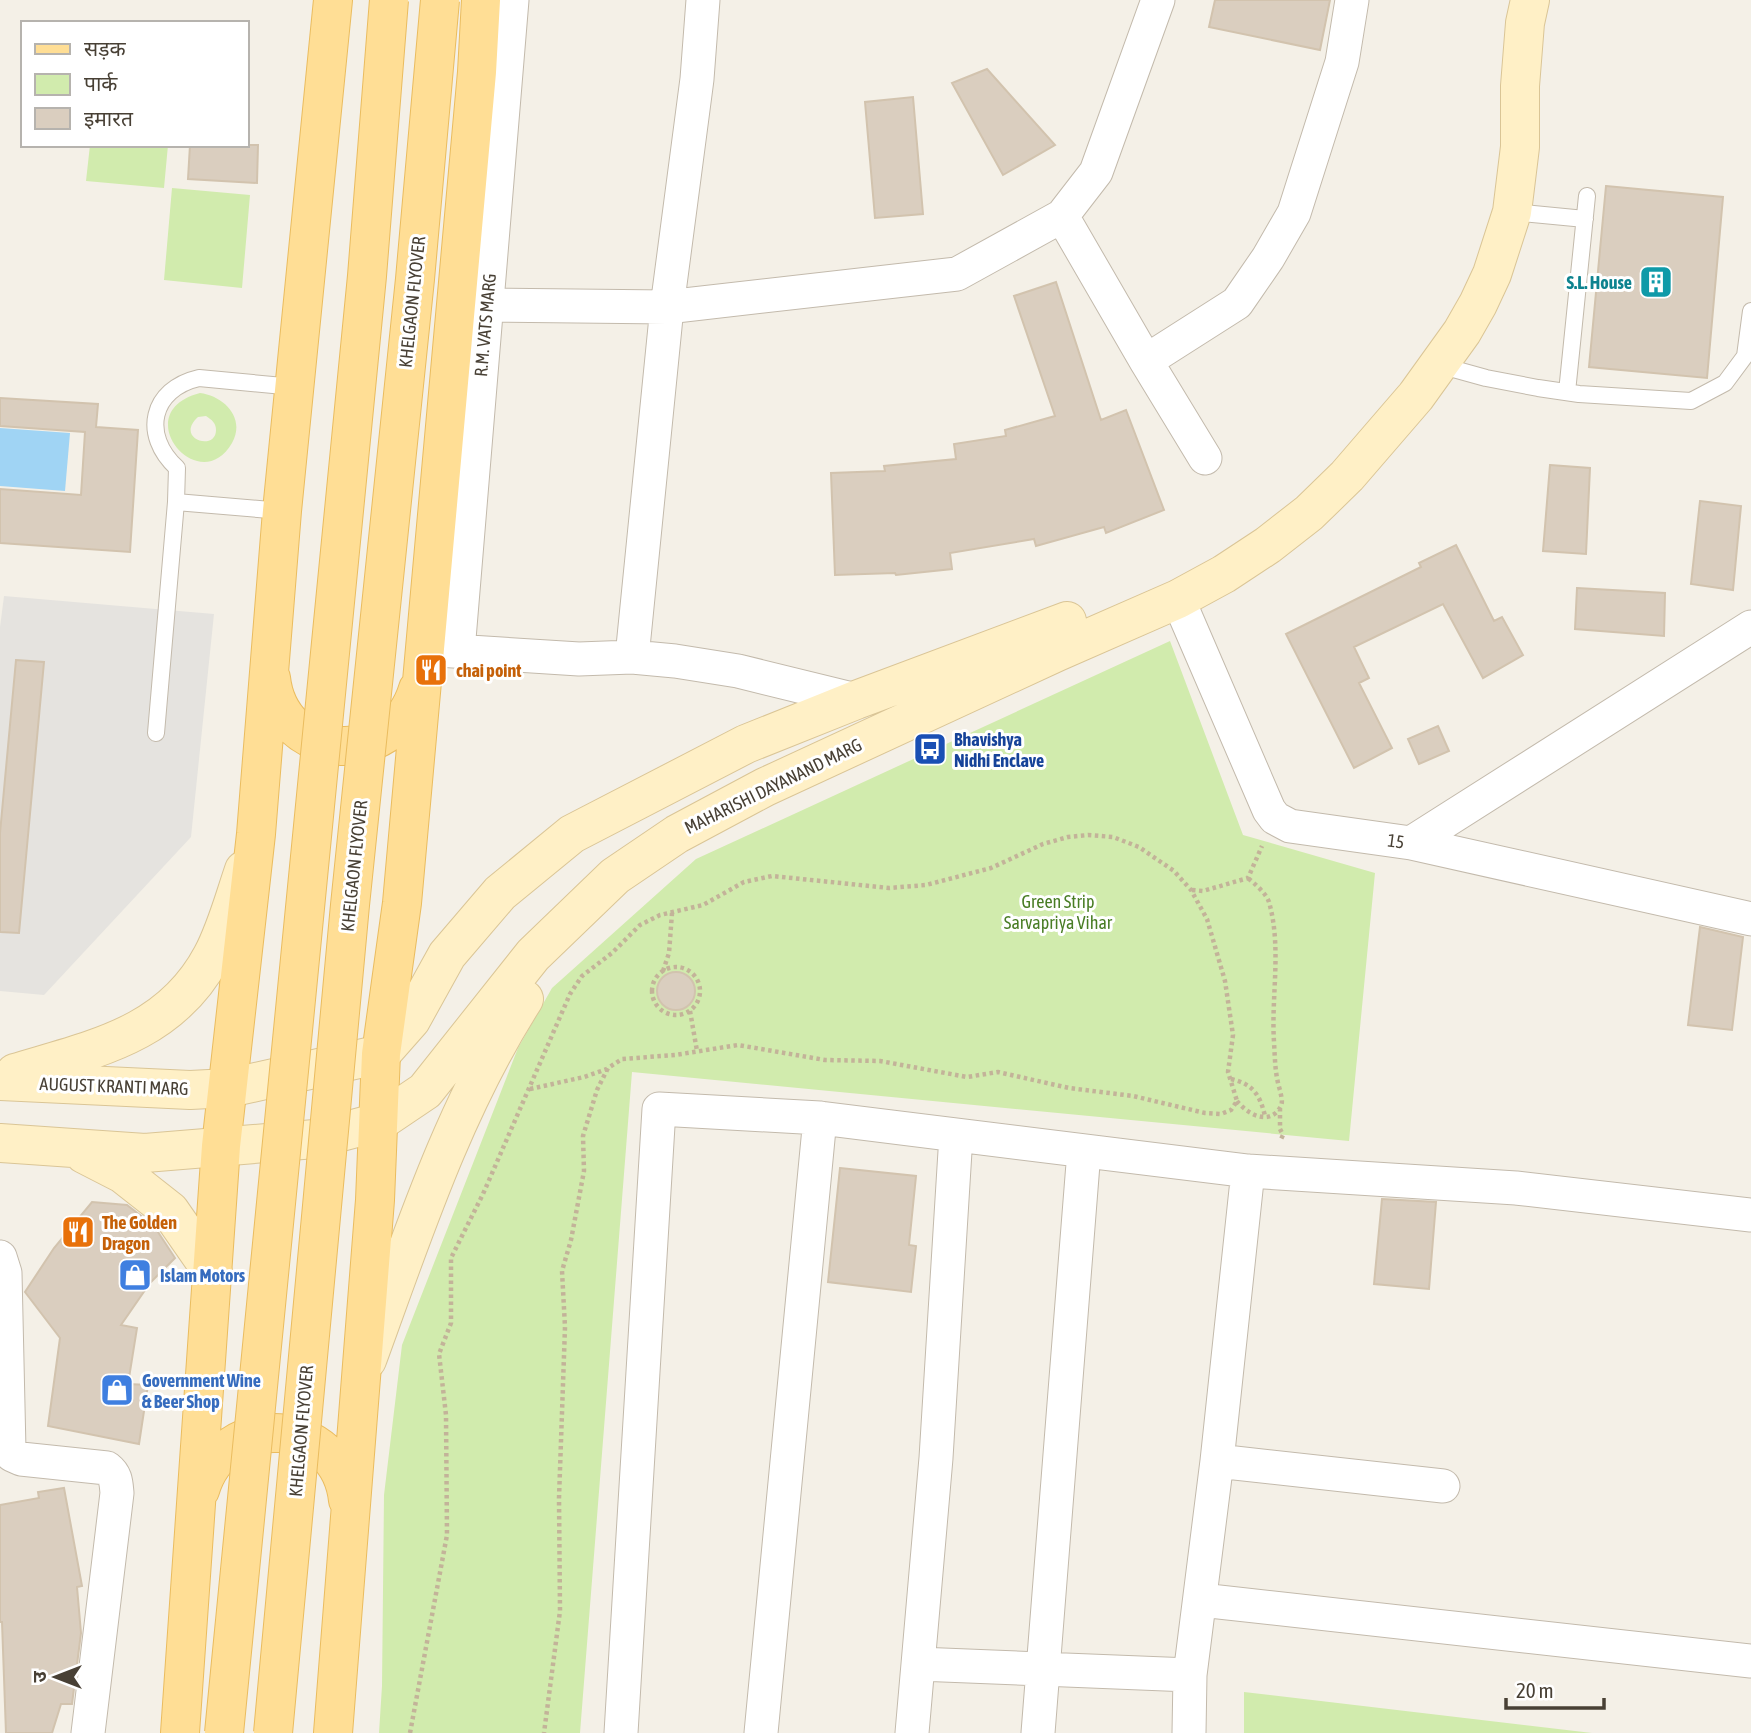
<svg xmlns="http://www.w3.org/2000/svg" width="1751" height="1733" font-family="'Asap Condensed','Noto Sans Devanagari',sans-serif">
	<style>
		.green { fill: #d1ebad; fill-rule: evenodd }
		.parking { fill: #e5e3df }
		.water { fill: #a0d4f4 }
		.building { fill: #dacebf; stroke: #d2c3ae; stroke-width: 2 }
		.lines { fill: none; stroke-linecap: round; stroke-linejoin: round }
		.lane-casing { stroke: #c3baac; stroke-width: 18 }
		.street-casing { stroke: #c3baac; stroke-width: 35 }
		.secondary-casing { stroke: #dac596; stroke-width: 40 }
		.primary-casing { stroke: #eabc5f; stroke-width: 40 }
		.path { stroke: #c3b399; stroke-width: 4.5; stroke-dasharray: 3.5 3.5; stroke-linecap: butt }
		.lane { stroke: #fff; stroke-width: 16 }
		.street { stroke: #fff; stroke-width: 33 }
		.secondary { stroke: #fff0c6; stroke-width: 38 }
		.primary { stroke: #ffde95; stroke-width: 38 }
		.primary-bridge-casing { stroke: #eabc5f; stroke-width: 40; stroke-linecap: butt }
		.primary-bridge { stroke: #ffde95; stroke-width: 38 }
		.labels { text-anchor: middle; dominant-baseline: central; stroke-width: 6; stroke-linejoin: round; paint-order: stroke }
		.culture-label { font-size: 18px; font-weight: bold; fill: #0d838f; stroke: #fff; text-anchor: end }
		.street-label { font-size: 18px; fill: #484035; stroke: #fff }
		.food-label { font-size: 18px; font-weight: bold; fill: #c56008; stroke: #fff; text-anchor: start }
		.transit-label { font-size: 18px; font-weight: bold; fill: #164399; stroke: #fff; text-anchor: start }
		.park-label { font-size: 18px; fill: #497d25; stroke: #fff }
		.shop-label { font-size: 18px; font-weight: bold; fill: #366cbe; stroke: #fff; text-anchor: start }
	</style>
	<rect width="100%" height="100%" fill="#f4f0e7"/>
	<!-- green -->
	<path class="green" d="M90,145H168L164,188L86,181Z
		M172,188L250,195L242,288L164,280Z
		M200,393C224,396 246,418 232,443C199,500 126,412 200,393ZM206,416C212,420 216,423 216,430C216,452 174,439 198,417Z
		M1170,641L1243,835L1375,873L1349,1141L632,1072L580,1733H379L382,1686L384,1495L402,1345L518,1048L552,988L696,859Z
		M1244,1692L1592,1733H1244Z"/>
	<!-- parking -->
	<path class="parking" d="M4,596L214,614L191,837L44,995L0,991V627Z"/>
	<!-- water -->
	<path class="water" d="M0,428L70,433L65,491L0,486Z"/>
	<!-- building -->
	<path class="building" d="M1215,0H1330L1320,50L1209,27Z
		M987,69L1055,145L1003,175L952,83Z
		M913,97L923,214L875,218L865,102Z
		M190,145H258L257,183L188,179Z
		M1606,186L1723,197L1707,378L1589,367Z
		M1056,282L1101,420L1126,410L1164,510L1106,533L1104,527L1036,546L1034,539L950,553L952,569L896,575L895,573L835,575L831,473L885,471L884,466L956,459L954,444L1006,436L1005,430L1055,416L1014,296Z
		M0,398L98,404L96,427L138,430L130,552L0,543V489L81,495L85,432L0,426Z
		M1550,465L1590,468L1586,554L1543,551Z
		M1700,501L1741,506L1733,590L1691,584Z
		M1456,545L1494,621L1502,617L1523,655L1483,678L1443,604L1354,647L1369,678L1359,683L1392,748L1354,768L1286,634L1421,567L1419,563Z
		M1577,588L1665,593L1664,636L1575,629Z
		M16,660L44,662L19,933L0,932V833Z
		M1438,726L1449,751L1419,764L1408,739Z
		M1700,927L1743,937L1732,1030L1688,1025Z
		M657 991a19 19 0 1 1 38 0a19 19 0 1 1-38 0Z
		M840,1168L916,1176L909,1245L916,1246L911,1292L828,1282Z
		M1382,1199L1436,1202L1429,1289L1374,1284Z
		M92,1202L127,1205L154,1226L175,1258L150,1283L121,1325L137,1328L128,1384L148,1385L139,1444L48,1426L60,1338L25,1292L54,1248Z
		M64,1488L82,1586L77,1587L81,1633L72,1704H61L52,1733H6L2,1622H0V1505L39,1498L38,1492Z"/>
	<g class="lines">
		<defs>
			<path id="lane" d="M1512,212L1585,219
				M1439,365L1486,378L1538,388L1579,394L1691,401L1725,383L1745,356L1751,311
				M1567,392L1587,196
				M282,511L176,502L177,468C141,435 151,389 199,378L294,387
				M156,733L176,502"/>
			<path id="street" d="M1062,216L1146,361L1205,458
				M486,305L667,307L957,274L1062,216L1096,172L1158,0
				M1146,361L1237,303L1268,258L1294,213L1342,62L1352,0
				M1178,599L1269,810L1275,818L1290,826L1411,843L1751,919
				M438,650L579,659L632,657L675,661L738,671L856,700
				M458,651L512,0
				M632,657L667,307L697,79L703,0
				M1411,843L1751,627
				M0,1257L5,1273L9,1450L12,1455L21,1459L107,1468C116,1475 116,1482 117,1493L88,1733
				M1217,1461L1443,1486
				M1201,1600L1751,1661
				M918,1664L1190,1675
				M621,1733L659,1109L820,1118L1248,1171L1516,1188L1751,1215
				M761,1733L820,1118
				M912,1733L936,1458L956,1135
				M1038,1733L1084,1151
				M1189,1733L1190,1675L1217,1461L1248,1171"/>
			<path id="secondary" d="M15,1073C94,1049 170,1035 212,956C226,930 234,899 244,870
				M0,1081L190,1090L229,1088L381,1054L411,1020L447,955L500,893L572,834L746,744L856,700L1067,621
				M0,1143L145,1153L315,1139L379,1122L425,1091L533,955L615,876L677,834L765,787L1057,652L1178,599L1224,574L1268,545L1309,513L1347,476L1416,396L1462,332L1478,304L1492,274L1512,212L1520,147V86L1525,23L1530,0
				M84,1154L123,1174L170,1211L213,1273
				M367,1360C412,1237 453,1110 524,999"/>
			<path id="primary" d="M271,678C280,762 393,771 418,689
				M200,1490C224,1409 339,1416 348,1500
				M180,1733L221,1146L256,834L282,511L333,0
				M333,1733L375,1200L381,1054L402,903L477,72L481,0"/>
		</defs>
		<!-- lane casing -->
		<use href="#lane" class="lane-casing"/>
		<!-- street casing -->
		<use href="#street" class="street-casing"/>
		<!-- secondary casing -->
		<use href="#secondary" class="secondary-casing"/>
		<!-- primary casing -->
		<use href="#primary" class="primary-casing"/>
		<!-- path -->
		<path class="path" d="M1192,890L1203,891L1248,878L1262,846
			M652 991a24 24 0 1 1 48 0a24 24 0 1 1-48 0Z
			M663,971L669,953L672,913
			M690,1011L697,1051
			M1231,1079C1253,1084 1260,1095 1265,1116
			M530,1089L584,1077L607,1069
			M1237,1101C1247,1114 1270,1127 1281,1106C1283,1101 1281,1096 1280,1090C1275,1075 1275,1059 1274,1042C1271,996 1282,948 1269,902C1266,893 1255,884 1248,878
			M1280,1108V1129L1283,1135L1280,1141
			M410,1733L447,1535L446,1415L439,1354L451,1323V1258L483,1194L570,994L582,976L612,953L640,925L660,915L703,905L744,882L772,876L889,888L926,885L991,868L1043,844L1068,837L1088,835L1113,837L1139,847L1174,871L1191,890L1207,919L1225,981L1233,1035L1228,1072L1237,1101L1231,1110L1221,1114L1205,1113L1133,1096L1069,1088L998,1072L967,1077L880,1061L825,1060L738,1045L675,1055L622,1059L608,1068L597,1090L583,1136L584,1171L571,1240L562,1271L565,1327L559,1498L560,1611L544,1733"/>
		<!-- lane -->
		<use href="#lane" class="lane"/>
		<!-- street -->
		<use href="#street" class="street"/>
		<!-- secondary -->
		<use href="#secondary" class="secondary"/>
		<!-- primary -->
		<use href="#primary" class="primary"/>
		<defs>
			<path id="primary-bridge" d="M224,1733L367,276L389,0
				M273,1733L350,905L415,279L440,0"/>
		</defs>
		<!-- primary-bridge casing -->
		<use href="#primary-bridge" class="primary-bridge-casing"/>
		<!-- primary-bridge -->
		<use href="#primary-bridge" class="primary-bridge"/>
	</g>
	<!-- icons -->
	<defs>
		<symbol id="building-square" viewBox="-11 -11 22 22"><rect x="-9" y="-9" width="18" height="18" rx="4" fill="#0f9aa8" stroke="#fff"/><path d="M-4-6H4V6H1V3H-1V6H-4ZM-2.5-4.3h1.7v1.8h-1.7ZM.8-4.3h1.7v1.8H.8ZM-2.5-1h1.7V.8h-1.7ZM.8-1h1.7V.8H.8Z" fill="#fff"/></symbol>
		<symbol id="restaurant-square" viewBox="-11 -11 22 22"><rect x="-9" y="-9" width="18" height="18" rx="4" fill="#e8710a" stroke="#fff"/><path d="M-5-6h1v4h1v-4h1v4h1v-4h1v5L-1.5 .5V6h-2V.5L-5-1ZM5-6V6H3V1.5H1.5Q1.5-4 5-6Z" fill="#fff"/></symbol>
		<symbol id="bus-square" viewBox="-11 -11 22 22"><rect x="-9" y="-9" width="18" height="18" rx="4" fill="#1a4fb4" stroke="#fff"/><path d="M-5-6H5V4H4V6H2V4H-2V6H-4V4H-5ZM-3.5-4V0h7V-4ZM-3.5 1.2v1.5H-2V1.2ZM2 1.2v1.5H3.5V1.2Z" fill="#fff"/></symbol>
		<symbol id="shop-square" viewBox="-11 -11 22 22"><rect x="-9" y="-9" width="18" height="18" rx="4" fill="#3f7fe0" stroke="#fff"/><path d="M-5-2.5h2.3a2.7 3.5 0 0 1 5.4 0H5L5.5 6h-11ZM-1.5-2.5h3a1.5 2.3 0 0 0-3 0Z" fill="#fff"/></symbol>
	</defs>
	<g fill-rule="evenodd">
		<use href="#building-square" x="1637" y="263" width="38" height="38"/>
		<use href="#restaurant-square" x="412" y="651" width="38" height="38"/>
		<use href="#bus-square" x="911" y="730" width="38" height="38"/>
		<use href="#restaurant-square" x="59" y="1213" width="38" height="38"/>
		<use href="#shop-square" x="116" y="1256" width="38" height="38"/>
		<use href="#shop-square" x="98" y="1371" width="38" height="38"/>
	</g>
	<g class="labels">
		<!-- culture labels -->
		<g class="culture-label">
			<text x="1632" y="282">S.L. House</text>
		</g>
		<!-- street labels -->
		<g class="street-label">
			<text transform="translate(412 302) rotate(-84)">KHELGAON FLYOVER</text>
			<text transform="translate(485 325) rotate(-85)">R.M. VATS MARG</text>
			<text transform="translate(773 786) rotate(-26)">MAHARISHI DAYANAND MARG</text>
			<text transform="translate(1396 841) rotate(8)">15</text>
			<text transform="translate(354 866) rotate(-84)">KHELGAON FLYOVER</text>
			<text transform="translate(114 1086) rotate(2)">AUGUST KRANTI MARG</text>
			<text transform="translate(301 1431) rotate(-85)">KHELGAON FLYOVER</text>
		</g>
		<!-- food labels -->
		<g class="food-label">
			<text x="456" y="670">chai point</text>
			<text x="102" y="1222">The Golden<tspan x="102" dy="21">Dragon</tspan></text>
		</g>
		<!-- transit labels -->
		<g class="transit-label">
			<text x="954" y="739">Bhavishya<tspan x="954" dy="21">Nidhi Enclave</tspan></text>
		</g>
		<!-- park labels -->
		<g class="park-label">
			<text x="1058" y="901">Green Strip<tspan x="1058" dy="21">Sarvapriya Vihar</tspan></text>
		</g>
		<!-- shop labels -->
		<g class="shop-label">
			<text x="160" y="1275">Islam Motors</text>
			<text x="142" y="1380">Government Wine<tspan x="142" dy="21">&amp; Beer Shop</tspan></text>
		</g>
	</g>
	<!-- legend -->
	<rect x="21" y="21" width="228" height="126" fill="#ffffff" stroke="#b6b3ae" stroke-width="2"/>
	<rect x="35" y="44" width="35" height="10" fill="#ffde95" stroke="#b6b3ae" stroke-width="2"/>
	<text x="84" y="56" font-size="21" fill="#484035">सड़क</text>
	<rect x="35" y="74" width="35" height="21" fill="#d1ebad" stroke="#b6b3ae" stroke-width="2"/>
	<text x="84" y="91" font-size="21" fill="#484035">पार्क</text>
	<rect x="35" y="108" width="35" height="21" fill="#dacebf" stroke="#b6b3ae" stroke-width="2"/>
	<text x="84" y="126" font-size="21" fill="#484035">इमारत</text>
	<!-- north arrow -->
	<g transform="translate(56 1677) rotate(270)" stroke="#ffffff" stroke-width="5" paint-order="stroke">
	<path d="M0-5L12 26L0 18L-12 26Z" fill="#484035"/>
	<text y="-10" font-size="19" font-weight="bold" text-anchor="middle" fill="#484035">उ</text>
	</g>
	<!-- scale -->
	<path d="M1506 1698v10h98v-10" fill="none" stroke="#484035" stroke-width="3.5"/>
	<text x="1516" y="1698" font-size="21" fill="#484035" stroke="#ffffff" stroke-width="5" paint-order="stroke">20 m</text>
</svg>
